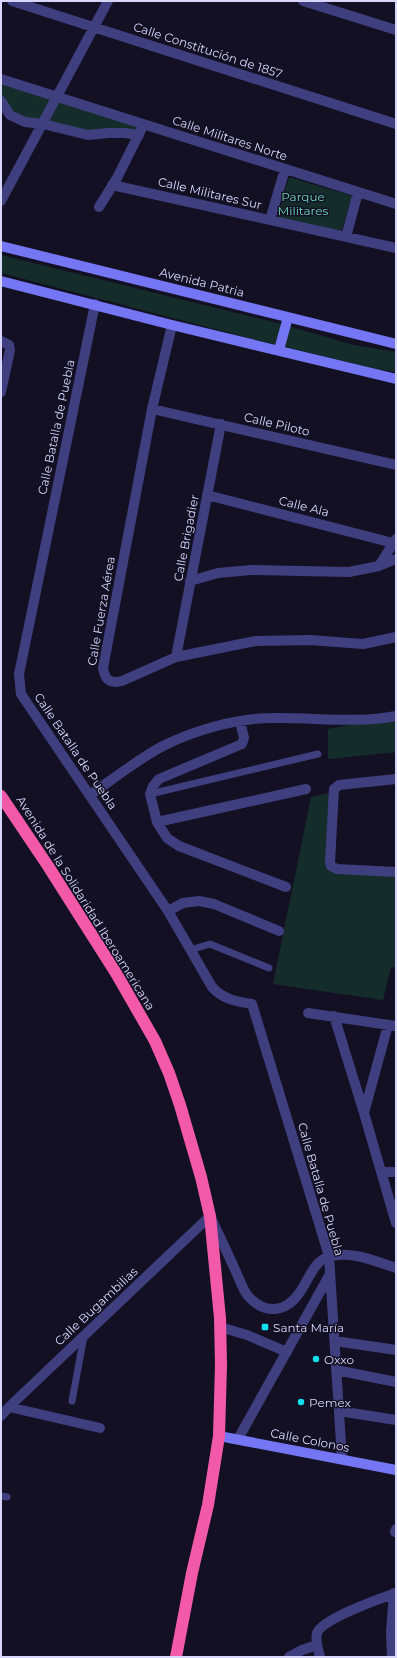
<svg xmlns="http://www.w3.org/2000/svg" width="397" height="1658" font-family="Montserrat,sans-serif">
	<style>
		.green { fill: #142d2b }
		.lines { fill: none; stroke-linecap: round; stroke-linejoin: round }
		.lane { stroke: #3f3f7f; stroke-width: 7 }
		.street { stroke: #3f3f7f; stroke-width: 10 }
		.secondary { stroke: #7476f4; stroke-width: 10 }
		.highway { stroke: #f25aa9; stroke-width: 12 }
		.poi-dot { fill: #12dfec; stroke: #131024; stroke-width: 1.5 }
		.labels { text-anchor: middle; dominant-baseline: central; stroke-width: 3; stroke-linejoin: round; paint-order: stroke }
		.street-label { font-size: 12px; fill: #d9d6fc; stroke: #131024 }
		.park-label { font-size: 12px; fill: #67d7b6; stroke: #131024 }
		.poi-label { font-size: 12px; fill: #d9d6fc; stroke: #131024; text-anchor: start }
	</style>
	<rect width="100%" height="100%" fill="#131024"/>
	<!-- green -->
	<path class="green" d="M1,79L52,95L43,124L21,120L1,101Z
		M56,97L140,123L139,135H91L45,122Z
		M289,177L352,196L341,233L277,219Z
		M1,255L277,323L354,345L396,352V372L377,369L257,340L1,273Z
		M396,716V752L328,759V729Z
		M333,792L331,865L396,871V968L391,967L383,1000L273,984L311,797Z"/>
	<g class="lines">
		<!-- lane -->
		<path class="lane" d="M150,794L318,754
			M190,950L210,944L269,968
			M72,1401L84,1336
			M1,1496L7,1497"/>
		<!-- street -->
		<path class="street" d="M12,1L396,124
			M303,1L396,30
			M1,79L396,204
			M1,101L10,115L25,122L43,124L88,135L109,133H124L139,135
			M112,185L396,248
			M1,201L108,1
			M99,207L117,178L141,130
			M270,220L285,169
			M346,237L358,192
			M95,304L19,674L21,694L168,911L212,987C224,1000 236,1001 252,1004L329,1256L342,1459
			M172,325L152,409L103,668C105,680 110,684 122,681L176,657L256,641L310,640L363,644L396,637
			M1,341L9,345L10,350L1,392
			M152,409L396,465
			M207,495L393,543
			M379,566L396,539
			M190,581L218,573L251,570L349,572L379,566L396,559
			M176,657L221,424
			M240,721L244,738L242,744L159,779L153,786L150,794L157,822L167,838L179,846L286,887
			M396,779L339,785L334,789L330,862L331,866L337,869L396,872
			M90,795C112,780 137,760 161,747C192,731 236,718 272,718C313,717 355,724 396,716
			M157,822L306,789
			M168,911L183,903L199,901L214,904L279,931
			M308,1013L396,1026
			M334,1016L364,1113L396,1223
			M364,1113L388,1025
			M381,1172H396
			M220,1327L247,1335L287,1352
			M335,1341L396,1350
			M336,1370L396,1382
			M9,1407L100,1428
			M339,1411L396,1420
			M1,1416L9,1407L210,1216C219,1235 228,1254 237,1274C240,1281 243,1290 248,1296C265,1315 286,1313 300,1292C308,1281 314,1261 328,1257C350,1250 375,1261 396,1268
			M238,1439L330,1274
			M395,1532L396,1529
			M289,1657L302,1650L317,1645
			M320,1657C318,1649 315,1641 317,1633C322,1619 381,1598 396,1593
			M392,1657L391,1632L394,1593"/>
		<!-- secondary -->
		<path class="secondary" d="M1,246L396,344
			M1,281L172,325L396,379
			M279,350L288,317
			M219,1436L396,1470"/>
		<!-- highway -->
		<path class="highway" d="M1,796L48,866L116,973L155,1041L169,1073L180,1105L201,1177L210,1216L220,1318L221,1365L219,1436L208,1505L192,1573L176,1657"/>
	</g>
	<!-- markers -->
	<g class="poi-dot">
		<rect x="261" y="1323" width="8" height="8" rx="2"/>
		<circle cx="316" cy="1359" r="4"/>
		<circle cx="301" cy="1402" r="4"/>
	</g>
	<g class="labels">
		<!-- street labels -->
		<g class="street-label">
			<text transform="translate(208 50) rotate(18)">Calle Constitución de 1857</text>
			<text transform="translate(230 138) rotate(18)">Calle Militares Norte</text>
			<text transform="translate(210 193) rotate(13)">Calle Militares Sur</text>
			<text transform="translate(202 282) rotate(14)">Avenida Patria</text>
			<text transform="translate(277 424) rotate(13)">Calle Piloto</text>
			<text transform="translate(56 427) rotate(-78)">Calle Batalla de Puebla</text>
			<text transform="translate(304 506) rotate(14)">Calle Ala</text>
			<text transform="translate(186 538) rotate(-79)">Calle Brigadier</text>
			<text transform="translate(101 611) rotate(-80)">Calle Fuerza Aérea</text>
			<text transform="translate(76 751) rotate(56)">Calle Batalla de Puebla</text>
			<text transform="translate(86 903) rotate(58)">Avenida de la Solidaridad Iberoamericana</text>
			<text transform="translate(321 1189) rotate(74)">Calle Batalla de Puebla</text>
			<text transform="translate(96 1306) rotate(-43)">Calle Bugambilias</text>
			<text transform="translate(310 1440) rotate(11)">Calle Colonos</text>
		</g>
		<!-- park labels -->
		<g class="park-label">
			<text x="303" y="196">Parque<tspan x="303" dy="14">Militares</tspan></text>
		</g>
		<!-- poi labels -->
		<g class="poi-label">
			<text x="273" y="1327">Santa María</text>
			<text x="324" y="1359">Oxxo</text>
			<text x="309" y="1402">Pemex</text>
		</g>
	</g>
	<!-- border -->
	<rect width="397" height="1658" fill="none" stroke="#d9d6fc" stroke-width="4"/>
</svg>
